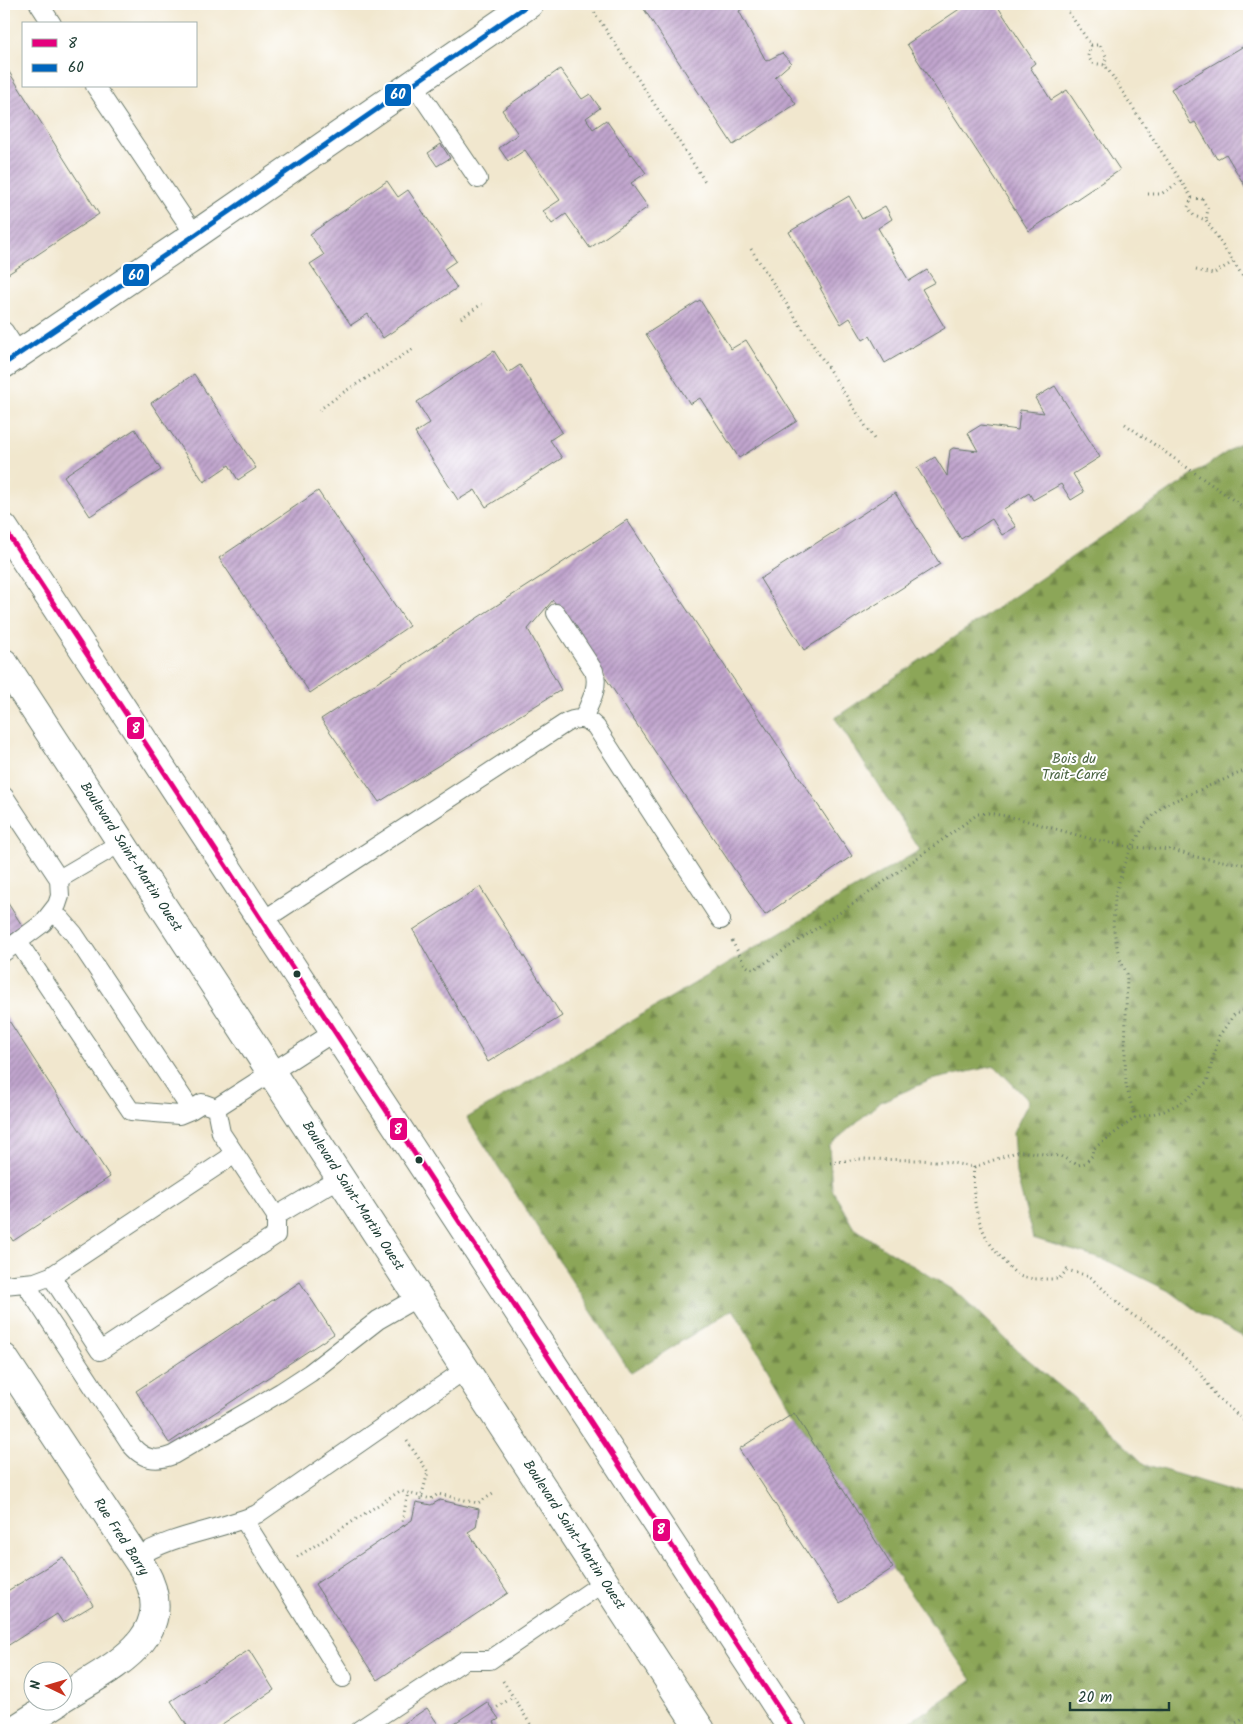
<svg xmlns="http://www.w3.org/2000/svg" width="1253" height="1734" font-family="Kalam,sans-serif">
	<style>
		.forest { fill: url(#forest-firs); stroke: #567246 }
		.building { fill: url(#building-hatch) }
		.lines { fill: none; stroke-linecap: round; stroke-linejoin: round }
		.service-casing { stroke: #68786a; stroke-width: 20 }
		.minor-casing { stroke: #68786a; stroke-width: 30 }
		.secondary-casing { stroke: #68786a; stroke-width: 30 }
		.path { stroke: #68786a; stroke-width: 3; stroke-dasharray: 1 4; stroke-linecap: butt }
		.service { stroke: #fff; stroke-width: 18 }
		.minor { stroke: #fff; stroke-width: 28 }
		.secondary { stroke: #fff; stroke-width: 28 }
		.bus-1-casing { stroke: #fff; stroke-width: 9 }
		.bus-2-casing { stroke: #fff; stroke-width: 9 }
		.bus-1 { stroke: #e5007d; stroke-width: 5 }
		.bus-2 { stroke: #0065bd; stroke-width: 5 }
		.bus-dot { fill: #1f3d34; stroke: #fff; stroke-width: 2 }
		.labels { text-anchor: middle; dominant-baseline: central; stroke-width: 4; stroke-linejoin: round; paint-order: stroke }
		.park-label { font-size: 14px; fill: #4a6442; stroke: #fff }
		.street-label { font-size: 14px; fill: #1f3d34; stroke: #fff }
		.line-badge { stroke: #fff; stroke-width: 2 }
		.badge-label { font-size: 14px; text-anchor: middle; font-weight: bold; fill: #fff }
	</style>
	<defs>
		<pattern id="forest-firs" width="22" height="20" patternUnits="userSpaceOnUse" patternTransform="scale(1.25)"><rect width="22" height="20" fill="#8ca658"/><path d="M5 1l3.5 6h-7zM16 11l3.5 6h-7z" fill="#72884a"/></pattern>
		<pattern id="building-hatch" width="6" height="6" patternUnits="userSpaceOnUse" patternTransform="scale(1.25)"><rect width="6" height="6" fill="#c1a5ce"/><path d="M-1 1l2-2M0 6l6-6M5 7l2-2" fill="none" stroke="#9c88a8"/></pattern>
	</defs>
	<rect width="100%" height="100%" fill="#fff"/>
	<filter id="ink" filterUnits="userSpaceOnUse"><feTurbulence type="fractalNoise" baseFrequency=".02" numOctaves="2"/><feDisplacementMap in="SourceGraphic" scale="10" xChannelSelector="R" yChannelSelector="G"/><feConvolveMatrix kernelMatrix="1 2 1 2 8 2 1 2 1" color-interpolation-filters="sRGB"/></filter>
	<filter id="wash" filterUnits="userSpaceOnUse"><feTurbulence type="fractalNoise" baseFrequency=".0096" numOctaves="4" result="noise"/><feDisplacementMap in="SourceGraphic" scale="20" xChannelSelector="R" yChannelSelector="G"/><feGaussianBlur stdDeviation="1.12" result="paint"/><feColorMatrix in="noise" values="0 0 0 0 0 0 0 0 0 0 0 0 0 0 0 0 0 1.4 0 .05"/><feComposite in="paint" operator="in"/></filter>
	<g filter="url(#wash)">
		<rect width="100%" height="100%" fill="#f1e7ce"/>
		<!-- forest -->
		<path class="forest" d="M1249,437V1340L1201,1314L1171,1292L1110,1262L1033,1238L1016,1173L1013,1133L1029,1101L995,1066L931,1080L880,1102L829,1146L832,1189L853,1227L885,1249L957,1292L1018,1351L1086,1408L1144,1464L1249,1496V1730H898L972,1680L890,1565L794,1413L733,1309L631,1373L467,1118L920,850L835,718Z"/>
		<g id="blocks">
			<!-- building -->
			<path class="building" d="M645,4H750L739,11L766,61L782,53L791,63L775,77L786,90L796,104L733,145L642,6Z
				M967,4H996L1035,63L1030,67L1051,100L1067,90L1120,170L1029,231L907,44Z
				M1249,43V193L1226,154L1217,159L1195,122L1191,124L1171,89Z
				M4,64L99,214L8,274L4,267Z
				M560,69L582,99L590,94L600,108L586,118L593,129L606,120L631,155L632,154L646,173L631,183L648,207L590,248L566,214L552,224L543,211L560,200L525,150L508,161L499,148L518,134L502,110Z
				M441,144L450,158L437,166L428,153Z
				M387,181L398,197L408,190L456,261L444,269L457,288L383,338L368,314L351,325L310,264L324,255L310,234Z
				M849,196L862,219L885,206L892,219L878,228L909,281L927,270L935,282L922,289L945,328L885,363L870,336L863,340L850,318L841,324L820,288H822L789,232Z
				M700,300L731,349L746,340L797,421L739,458L700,398L690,404L646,334Z
				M494,351L508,373L520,365L562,432L550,440L562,458L486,507L475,490L458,500L415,433L430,423L417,402Z
				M194,374L256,468L238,480L229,465L204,482L151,403Z
				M1055,386L1100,457L1073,474L1084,492L1071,500L1061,484L1033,500L1029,493L1004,509L1016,527L1002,535L992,519L961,539L917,468L935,457L947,476L950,450L953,448L978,451L968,433L981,425L1018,430L1020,410L1044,413L1035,398Z
				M135,429L161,470L90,516L64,476Z
				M318,491L409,626L310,693L219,558Z
				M895,493L940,564L804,650L760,579Z
				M627,520L852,856L765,915L553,600L528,629L561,690L379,802L321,719L539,578Z
				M480,887L562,1016L488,1062L413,930Z
				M4,897L23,927L4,939Z
				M4,1013L110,1177L13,1241L4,1227Z
				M300,1282L334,1334L169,1443L136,1391Z
				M794,1413L893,1568L840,1603L739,1449Z
				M440,1500L479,1509L476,1527L468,1532L508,1593L377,1680L315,1584L412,1520L416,1502L431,1505Z
				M63,1557L93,1605L63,1623L57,1614L4,1648V1593Z
				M249,1650L274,1690L213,1730H190L171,1701Z
				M487,1702L499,1719L494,1722L499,1730H444Z
				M427,1708L442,1730H394Z"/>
		</g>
	</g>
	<g filter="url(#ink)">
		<use href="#blocks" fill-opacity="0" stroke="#68786a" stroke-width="1"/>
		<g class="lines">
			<defs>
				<path id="service" d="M39,4L52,24
					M413,83L478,179
					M95,86L195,235
					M4,331L19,354
					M556,613L594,671C600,687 589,704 583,719
					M4,796L59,879L60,896L57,905L43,923L4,952
					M59,879L122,842
					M52,913L61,919L74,934L191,1110L202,1103L216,1108L221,1133L235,1154
					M262,921L564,724C576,717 586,717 596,727L721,920
					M18,942L131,1111L179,1115L191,1110
					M216,1108L334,1032
					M51,1276L100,1351L276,1235V1216
					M25,1283L132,1446C143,1459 156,1462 173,1455L281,1392L310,1373L378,1320L418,1297
					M4,1285L35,1282L51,1276L235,1154L276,1216L340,1178
					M244,1520L343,1678
					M136,1558C173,1534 217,1531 257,1514L466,1369
					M359,1730L465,1660H490L604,1582"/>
				<path id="minor" d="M4,364L195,235L529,4
					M4,1358L144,1570C182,1638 109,1668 62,1698
					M14,1730L58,1702"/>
				<path id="secondary" d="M4,528L793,1730
					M4,663L701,1730"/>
			</defs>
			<!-- service casing -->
			<use href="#service" class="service-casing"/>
			<!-- minor casing -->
			<use href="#minor" class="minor-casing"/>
			<!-- secondary casing -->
			<use href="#secondary" class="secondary-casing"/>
			<!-- path -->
			<path class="path" d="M589,4L706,183
				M1063,4L1091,45L1088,56L1092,63L1105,65L1192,198L1188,207L1194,216L1206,220L1249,286
				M1091,45H1100L1106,56L1105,65
				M1148,194H1161L1181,181
				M1192,198L1202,199L1208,209L1206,220
				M751,249L874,439
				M1196,270L1213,274L1233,262
				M461,318L482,304
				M319,410L344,392L415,348
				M1125,424L1249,511
				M732,941L745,965L751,969L759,967L863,897L978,814L988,813L1017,818L1091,839L1132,847L1173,850L1196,857L1249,865
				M1135,1118L1126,1085L1125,1055L1127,974L1119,957L1113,925L1115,897L1124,864L1132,847L1145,824L1164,805L1249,769
				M830,1163L858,1159L920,1160L947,1162L974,1167L1019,1151L1060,1156L1078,1165L1085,1163L1092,1156L1093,1149L1135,1118L1164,1111L1186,1100L1207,1082L1219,1036L1234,1015L1249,1008
				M974,1167C971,1202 978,1233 1003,1260C1008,1266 1014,1273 1020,1276C1028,1280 1050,1279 1059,1279L1067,1270L1089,1276L1128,1312L1154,1329L1199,1371L1217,1397L1249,1425
				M407,1441L428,1472L420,1502
				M404,1526L402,1522L408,1493
				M297,1557L400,1491L431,1499L438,1494L478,1503L493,1494
				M503,1681L534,1730
				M493,1710L513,1697
				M1223,1730L1249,1716"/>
			<!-- service -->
			<use href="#service" class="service"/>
			<!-- minor -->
			<use href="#minor" class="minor"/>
			<!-- secondary -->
			<use href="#secondary" class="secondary"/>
			<defs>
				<path id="bus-1" d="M4,528L793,1730"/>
				<path id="bus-2" d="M4,364L195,235L529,4"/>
			</defs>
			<!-- bus-1 casing -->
			<use href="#bus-1" class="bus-1-casing"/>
			<!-- bus-2 casing -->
			<use href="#bus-2" class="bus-2-casing"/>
			<!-- bus-1 -->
			<use href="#bus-1" class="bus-1"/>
			<!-- bus-2 -->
			<use href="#bus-2" class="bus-2"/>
		</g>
	</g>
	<!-- markers -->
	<g class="bus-dot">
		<circle cx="297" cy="974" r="4.5"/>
		<circle cx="419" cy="1160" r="4.5"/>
	</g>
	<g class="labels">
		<!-- park labels -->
		<g class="park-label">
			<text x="1074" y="759">Bois du<tspan x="1074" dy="16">Trait-Carré</tspan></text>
		</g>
		<!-- street labels -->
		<g class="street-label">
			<text transform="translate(131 857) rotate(57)">Boulevard Saint-Martin Ouest</text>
			<text transform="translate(353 1196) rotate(57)">Boulevard Saint-Martin Ouest</text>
			<text transform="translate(574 1535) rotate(57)">Boulevard Saint-Martin Ouest</text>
			<text transform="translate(121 1537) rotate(57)">Rue Fred Barry</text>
		</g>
	</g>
	<g class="line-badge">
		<rect x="384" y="83" width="28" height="24" rx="5" fill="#0065bd"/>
		<rect x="122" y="263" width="28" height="24" rx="5" fill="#0065bd"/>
		<rect x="126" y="716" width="19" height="24" rx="5" fill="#e5007d"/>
		<rect x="389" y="1117" width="19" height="24" rx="5" fill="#e5007d"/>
		<rect x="652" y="1518" width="19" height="24" rx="5" fill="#e5007d"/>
	</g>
	<g class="badge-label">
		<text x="398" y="99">60</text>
		<text x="136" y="280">60</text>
		<text x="136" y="733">8</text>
		<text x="398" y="1134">8</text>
		<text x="661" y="1534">8</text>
	</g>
	<!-- margin -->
	<rect width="1253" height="1734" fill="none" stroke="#fff" stroke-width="20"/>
	<!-- legend -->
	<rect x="22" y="22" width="175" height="65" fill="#ffffff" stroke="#a5b1ae"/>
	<rect x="32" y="39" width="25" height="8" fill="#e5007d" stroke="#a5b1ae"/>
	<text x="68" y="48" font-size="15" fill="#1f3d34">8</text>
	<rect x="32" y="64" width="25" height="8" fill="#0065bd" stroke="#a5b1ae"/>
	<text x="68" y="72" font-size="15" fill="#1f3d34">60</text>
	<!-- north arrow -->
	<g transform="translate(48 1686) rotate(275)"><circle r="24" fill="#ffffff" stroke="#a5b1ae"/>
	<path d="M0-4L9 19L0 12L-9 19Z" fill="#c8321e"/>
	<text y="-8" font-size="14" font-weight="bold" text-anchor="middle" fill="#1f3d34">N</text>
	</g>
	<!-- scale -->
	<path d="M1070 1702v8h99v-8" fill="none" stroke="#1f3d34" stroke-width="2.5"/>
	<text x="1078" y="1702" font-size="15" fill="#1f3d34" stroke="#ffffff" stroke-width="4" paint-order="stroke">20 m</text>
</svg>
